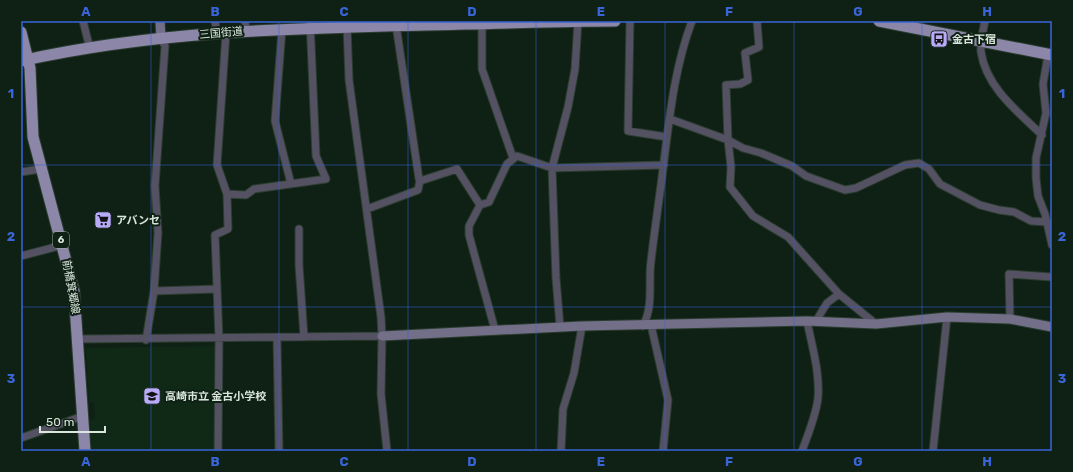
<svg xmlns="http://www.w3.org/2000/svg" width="1073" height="472" font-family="Rubik,'Noto Sans JP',sans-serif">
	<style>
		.built { fill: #102917 }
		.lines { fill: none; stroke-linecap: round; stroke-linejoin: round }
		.street-casing { stroke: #2b3d30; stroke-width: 9 }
		.secondary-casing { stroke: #2b3d30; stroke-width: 11 }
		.primary-casing { stroke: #2b3d30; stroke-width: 13 }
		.street { stroke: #545162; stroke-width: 7 }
		.secondary { stroke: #746f89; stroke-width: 9 }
		.primary { stroke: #8c86a8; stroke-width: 11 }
		.grid { fill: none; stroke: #3965d9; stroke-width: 1; stroke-opacity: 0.55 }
		.labels { text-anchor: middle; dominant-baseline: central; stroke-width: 4; stroke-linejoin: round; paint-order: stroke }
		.shield { fill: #0f2114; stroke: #9daba1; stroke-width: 1 }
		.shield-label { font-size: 10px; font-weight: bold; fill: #dae6dd }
		.street-label { font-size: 11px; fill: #dae6dd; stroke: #0f2114 }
		.poi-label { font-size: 11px; font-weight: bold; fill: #dae6dd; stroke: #0f2114; text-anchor: start }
		.neatline { fill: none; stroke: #3965d9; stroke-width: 1.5 }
		.grid-label { font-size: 13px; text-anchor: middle; font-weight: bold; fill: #3965d9 }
	</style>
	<rect width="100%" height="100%" fill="#0f2114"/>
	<!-- built -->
	<path class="built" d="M217,346L216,451H91L90,420L95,419L94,402H89L86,348Z"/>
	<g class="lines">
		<defs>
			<path id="street" d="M83,21L90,49
				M215,21L217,34
				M245,21L246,31
				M630,21L628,131L667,137
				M757,21L759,47L745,53L748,80L740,84L726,85L728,140L731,167L730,187L753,216L788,237L839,294L876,324
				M985,21C983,31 980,42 981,52C986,87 1018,112 1042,135
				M482,23V69L513,158
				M396,25L419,179L423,180L457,169L480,205
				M347,26L349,80L381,317L382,336L381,394L387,451
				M282,29L275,121L291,184
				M1048,55L1043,84L1046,113L1036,158V178L1038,196L1045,214L1052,245
				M670,119L728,140L743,148L761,153L792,166L806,176L845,190L856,188L905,165L919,163L929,169L940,184L980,205L999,210L1014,212L1031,221L1047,222
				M21,172L41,169
				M227,194L246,195L254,189L326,179L316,156L310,21
				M367,209L418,190L420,180
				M299,229V265L304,337
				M21,256L63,245
				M154,291L217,289
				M1010,319L1009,274L1052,277
				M816,321L827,303L839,294
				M651,325L668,400L663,451
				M643,326C654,305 648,283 651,261C655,227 660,194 664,161C670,113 675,66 692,21
				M560,327L556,278L552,168L568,107L575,69L578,21
				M495,330L469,235V226L480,205L489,202L507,164L517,156L552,168L664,165
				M277,338L279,451
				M78,339L382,336
				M146,340L154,291L158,233L155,186L165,46L161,39
				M21,438L83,416
				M218,451L219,339L215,235L228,229L227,194L217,165L226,33
				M561,451L563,409L574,373L582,326
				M802,451C808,434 816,416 818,398C820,372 812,346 807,321
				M933,451L947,317"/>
			<path id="secondary" d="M160,21L161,39
				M382,336L582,326L807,321L876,324L947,317L1010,319L1052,327"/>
			<path id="primary" d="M879,21L1052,55
				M21,32L30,68L33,137L74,291L85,451
				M21,61C167,28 318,28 466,24C516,23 565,21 615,21"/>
		</defs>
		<!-- street casing -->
		<use href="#street" class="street-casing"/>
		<!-- secondary casing -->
		<use href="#secondary" class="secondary-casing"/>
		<!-- primary casing -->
		<use href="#primary" class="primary-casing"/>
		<!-- street -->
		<use href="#street" class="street"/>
		<!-- secondary -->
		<use href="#secondary" class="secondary"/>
		<!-- primary -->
		<use href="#primary" class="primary"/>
	</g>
	<!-- grid -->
	<path class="grid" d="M151,21V451M279,21V451M408,21V451M536,21V451M665,21V451M794,21V451M922,21V451M21,165H1052M21,307H1052"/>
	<!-- icons -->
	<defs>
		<symbol id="bus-square" viewBox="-11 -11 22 22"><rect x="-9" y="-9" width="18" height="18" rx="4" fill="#b9abf7" stroke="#0f2114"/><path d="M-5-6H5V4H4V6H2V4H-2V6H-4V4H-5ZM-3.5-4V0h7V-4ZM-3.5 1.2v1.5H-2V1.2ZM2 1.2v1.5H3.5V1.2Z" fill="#111"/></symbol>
		<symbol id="supermarket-square" viewBox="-11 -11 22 22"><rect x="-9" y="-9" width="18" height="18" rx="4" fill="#b9abf7" stroke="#0f2114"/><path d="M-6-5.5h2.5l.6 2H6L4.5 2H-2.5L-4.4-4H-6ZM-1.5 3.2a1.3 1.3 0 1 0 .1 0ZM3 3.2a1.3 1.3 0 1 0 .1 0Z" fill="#111"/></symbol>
		<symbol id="school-square" viewBox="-11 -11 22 22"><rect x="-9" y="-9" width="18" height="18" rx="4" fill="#b9abf7" stroke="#0f2114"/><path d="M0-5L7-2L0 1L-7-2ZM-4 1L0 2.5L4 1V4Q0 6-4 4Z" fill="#111"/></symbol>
	</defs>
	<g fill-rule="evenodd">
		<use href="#bus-square" x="929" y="29" width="20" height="20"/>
		<use href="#supermarket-square" x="93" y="210" width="20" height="20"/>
		<use href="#school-square" x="142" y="386" width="20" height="20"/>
	</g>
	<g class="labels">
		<!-- shield labels -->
		<rect class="shield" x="53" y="232" width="16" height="16" rx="3"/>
		<g class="shield-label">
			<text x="61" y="240">6</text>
		</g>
		<!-- street labels -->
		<g class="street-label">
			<text transform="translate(221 33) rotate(-5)">三国街道</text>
			<text transform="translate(71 287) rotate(80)">前橋箕郷線</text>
		</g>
		<!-- poi labels -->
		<g class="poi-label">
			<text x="952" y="39">金古下宿</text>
			<text x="116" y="220">アバンセ</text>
			<text x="165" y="396">高崎市立 金古小学校</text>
		</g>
	</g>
	<!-- border -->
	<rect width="1073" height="472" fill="none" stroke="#0f2114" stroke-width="44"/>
	<!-- scale -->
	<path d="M40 426v6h65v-6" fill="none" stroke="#dae6dd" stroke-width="2"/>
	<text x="46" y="426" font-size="12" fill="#dae6dd" stroke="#0f2114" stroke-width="3" paint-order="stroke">50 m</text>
	<rect x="22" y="22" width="1029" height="428" class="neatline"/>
	<g class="grid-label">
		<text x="86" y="16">A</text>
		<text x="215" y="16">B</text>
		<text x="344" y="16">C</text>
		<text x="472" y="16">D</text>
		<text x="601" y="16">E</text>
		<text x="729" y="16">F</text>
		<text x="858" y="16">G</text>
		<text x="987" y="16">H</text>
		<text x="11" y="98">1</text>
		<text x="1062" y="98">1</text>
		<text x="11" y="241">2</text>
		<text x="1062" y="241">2</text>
		<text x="11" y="383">3</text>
		<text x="1062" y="383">3</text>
		<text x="86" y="466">A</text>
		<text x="215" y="466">B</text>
		<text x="344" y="466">C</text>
		<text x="472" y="466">D</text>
		<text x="601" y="466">E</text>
		<text x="729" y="466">F</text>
		<text x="858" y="466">G</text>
		<text x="987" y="466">H</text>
	</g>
</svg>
